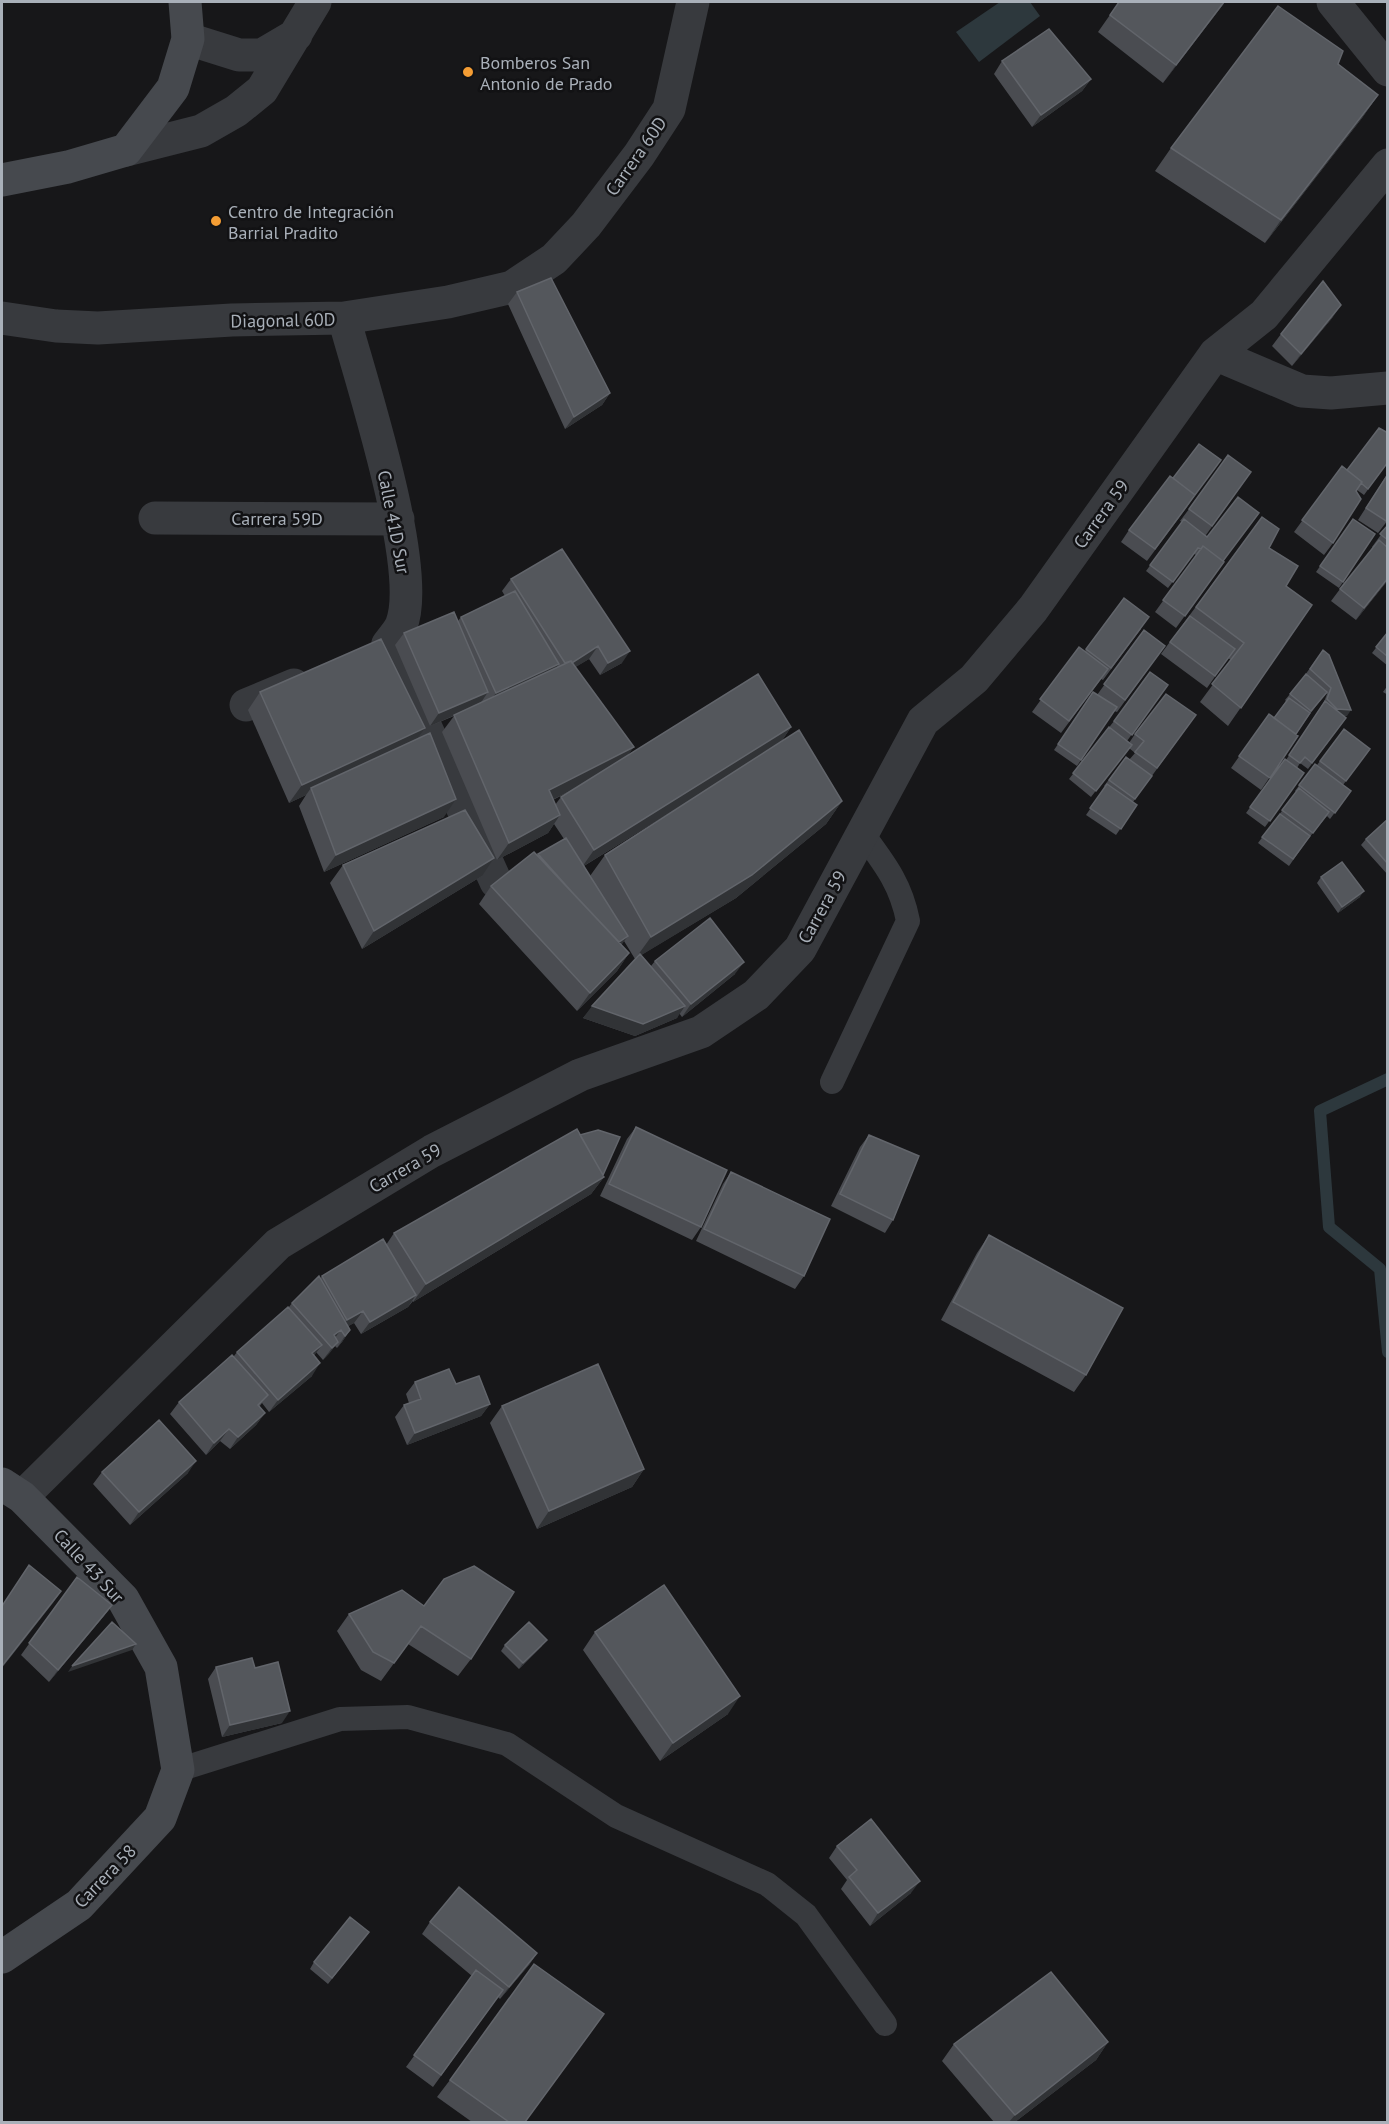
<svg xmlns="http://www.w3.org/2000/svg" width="1389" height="2124" font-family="'PT Sans',sans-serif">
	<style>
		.water { fill: #2d383d }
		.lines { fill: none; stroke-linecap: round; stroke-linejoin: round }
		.stream { stroke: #2d383d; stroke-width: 12 }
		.service { stroke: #383a3e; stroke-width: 24 }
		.minor { stroke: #383a3e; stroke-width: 33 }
		.secondary { stroke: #46494e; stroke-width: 33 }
		.wall { fill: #4a4c51; fill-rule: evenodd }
		.shaded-wall { fill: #313336 }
		.building { fill: #54575c; stroke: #62656b; stroke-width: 1.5 }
		.poi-dot { fill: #f49d34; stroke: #121214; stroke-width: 2 }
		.labels { text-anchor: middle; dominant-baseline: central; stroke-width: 5; stroke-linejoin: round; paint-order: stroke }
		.poi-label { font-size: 18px; fill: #a9b0b9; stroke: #121214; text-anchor: start }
		.street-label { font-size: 18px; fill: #a9b0b9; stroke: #121214 }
	</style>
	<rect width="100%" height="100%" fill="#171719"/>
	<!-- water -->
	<path class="water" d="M1000,2H1030L1040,16L979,62L956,32Z"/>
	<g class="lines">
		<!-- stream -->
		<path class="stream" d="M1388,1079L1320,1111L1329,1227L1380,1269L1388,1352"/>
		<!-- service -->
		<path class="service" d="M832,1082L908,921C901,884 884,863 862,833
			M178,1770L340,1719L408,1717L507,1744L616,1816L767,1884L806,1915L885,2024"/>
		<!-- minor -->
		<path class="minor" d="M1333,2L1388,70
			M188,39L239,55H262L296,35
			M126,150L201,131L236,111L262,90L315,2
			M2,318L56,326L98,328L232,320L344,318L448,302L512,287L554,259L586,225L639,155L669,109L693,2
			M344,318C361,381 424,571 401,626C398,632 392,639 388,644L496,882
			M1215,354L1302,391L1331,393L1388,388
			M155,518L398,519
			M246,705L294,685
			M22,1497L278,1244L432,1151L580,1075L701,1032L756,995L800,949L923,721L974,679L1033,609L1215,354L1264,315L1388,165"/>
		<!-- secondary -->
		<path class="secondary" d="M2,180L68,167L126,150L173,88L188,39L185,2
			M2,1484L22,1497L123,1599L161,1667L178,1770L160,1818L79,1905L2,1957"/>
	</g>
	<!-- wall -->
	<path class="wall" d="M1119,2H1225L1163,83L1098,32Z
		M1002,61L1091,79L1082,91L1032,127L994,74Z
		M1378,95L1362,118L1265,243L1155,171L1171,148Z
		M517,292L610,393L602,405L565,429L508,304Z
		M1333,317L1292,366L1272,346L1281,334Z
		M1388,462L1364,495L1357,490L1356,491L1333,543L1324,555L1294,532L1342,466L1347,470Z
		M1251,472L1206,535L1223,562L1215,574L1176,628L1155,612L1196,555L1194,554L1168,588L1146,571L1182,522L1180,521L1189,509Z
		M1388,473V520L1378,533L1358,520Z
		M1195,495L1187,507L1147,561L1121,542L1129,530Z
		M1262,517L1269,548L1286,586L1312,605L1228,726L1200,702L1231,660L1228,658L1207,688L1161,654Z
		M1353,519L1375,534L1339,588L1316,572Z
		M1388,525V580L1356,620L1331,601L1340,589L1373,548L1372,547Z
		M511,579L622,663L600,675L589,659L575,667L628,755L791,727L781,742L842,801L826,824L736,898L641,955L651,966L655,961L735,974L682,1017L679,1013L677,1018L635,1036L583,1018L635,959L624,941L621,945L629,953L617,971L577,1011L479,904L491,886L537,856L538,854L564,839L554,824L548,833L497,860L442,732L454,716L430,726L395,645L404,633L458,621L461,617L505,596L502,591ZM572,790L561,797L555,805L553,800ZM701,793L605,855L590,876L584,866Z
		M1124,598L1141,629L1103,680L1101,679L1061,733L1032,712L1079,647L1085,651Z
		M1144,630L1165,646L1117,712L1114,711L1077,766L1054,750L1093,692L1097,695Z
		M1388,632V666L1372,653Z
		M1323,650L1347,716H1343L1346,718L1308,769L1300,763L1297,768L1304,773L1265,827L1246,813L1285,759L1286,760L1324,702L1327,694L1326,693L1310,714L1296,734L1298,736L1261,790L1231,768L1269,714L1274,718L1286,701L1285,700L1290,694L1305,675Z
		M1168,685L1127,741L1129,743L1135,734L1196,715L1133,802L1137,805L1116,835L1086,815L1105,787L1104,786L1126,757L1129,760L1135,753L1129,748L1091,797L1069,779L1114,721Z
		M1388,685V695L1383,692Z
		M260,692L417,739L444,817L324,872L299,806L306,795L289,803L248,710Z
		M1344,729L1370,749L1343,785L1351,791L1330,819L1327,816L1308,839L1289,866L1258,843L1296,792L1295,791L1315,764L1317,765Z
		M1388,819V875L1361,845L1366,839Z
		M343,865L482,876L362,949L330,883Z
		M1321,877L1360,897L1338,913L1317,883Z
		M636,1127L701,1227L692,1240L600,1196L627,1139Z
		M869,1135L893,1220L885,1233L831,1206L860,1147Z
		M731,1172L804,1276L795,1289L696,1241L723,1184Z
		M603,1175L604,1177L591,1194L413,1302V1301L408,1307L361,1334L354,1323L348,1326L350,1330L342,1342L337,1348L335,1346L323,1360L316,1352L314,1356L312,1376L269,1412L262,1403L259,1407L265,1413L256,1425L230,1449L220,1441L206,1455L170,1414L179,1402L234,1356L237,1352L289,1307L292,1303L320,1279L322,1276L386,1245L394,1233Z
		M989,1235L1086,1375L1074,1392L941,1320L977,1253Z
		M415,1382L456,1384L490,1404L481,1416L407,1445L395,1417L404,1405L409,1403L406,1394Z
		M502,1406L644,1469L632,1487L537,1529L490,1423Z
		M102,1472L188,1473L130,1525L93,1484Z
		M77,1577L112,1605L103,1617L49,1682L21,1655Z
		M402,1590L471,1659L458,1676L408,1644L381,1681L361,1670L337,1631L349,1614Z
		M595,1632L728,1714L660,1761L583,1650Z
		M505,1645L542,1646L519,1669L501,1651Z
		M216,1667L255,1668L282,1723L222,1737L208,1679Z
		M837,1846L911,1893L870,1926L841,1889L847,1880L829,1858Z
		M430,1922L537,1953L529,1965L500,1999L498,1997L433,2087L406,2067L472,1976L422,1934Z
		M369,1932L328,1984L310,1969L314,1962Z
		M1108,2042L1096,2060L1015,2122H994L942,2061L954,2044Z
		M450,2080L525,2122H472L437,2097Z"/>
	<!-- shaded-wall -->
	<path class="shaded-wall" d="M1224,2H1225L1163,83L1176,65Z
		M1091,79L1082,91L1032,127L1041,115Z
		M1378,95L1362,118L1265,243L1281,220Z
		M1341,305L1333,317L1292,366L1301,354Z
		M610,393L602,405L565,429L574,417Z
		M1388,578V580L1356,620L1364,608Z
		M598,646L589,659L558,678L567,666Z
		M630,651L622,663L600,675L608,663Z
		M559,664L551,676L487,705L496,693Z
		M488,692L480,704L430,726L439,713Z
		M1337,709L1351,710L1347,716L1333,715Z
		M791,727L779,745L582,867L594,850Z
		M425,728L412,746L311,788L306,795L289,803L302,785Z
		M634,747L621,765L536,808L549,790Z
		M456,799L444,817L324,872L336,855Z
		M842,801L826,824L736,898L635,959L651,937Z
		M560,815L548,833L497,860L509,843Z
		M494,858L482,876L362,949L374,931Z
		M1364,891L1360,897L1338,913L1342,907Z
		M628,936L619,948L616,944Z
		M629,953L617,971L577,1011L590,993Z
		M744,962L735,974L682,1017L691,1004Z
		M592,1006H685L677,1018L635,1036L583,1018Z
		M604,1177L591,1194L413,1302L426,1284Z
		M416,1295L408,1307L361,1334L370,1322Z
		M363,1311L354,1323L340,1331L332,1342L334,1335L339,1332L347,1320Z
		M350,1330L342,1342L337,1348L345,1336Z
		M338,1342L329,1354L323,1360L332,1348Z
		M322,1345L313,1357L312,1353Z
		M320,1363L312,1376L269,1412L278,1400Z
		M490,1404L481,1416L407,1445L415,1433Z
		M265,1413L256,1425L230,1449L238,1437Z
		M229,1429L220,1441L206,1455L214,1443Z
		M196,1461L188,1473L130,1525L139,1512Z
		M644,1469L632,1487L537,1529L549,1511Z
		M61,1591L53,1603L2,1668V1666Z
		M112,1605L103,1617L49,1682L58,1670Z
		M547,1640L542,1646L519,1669L523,1663Z
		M136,1644L132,1650L68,1672L72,1666Z
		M740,1696L728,1714L660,1761L673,1743Z
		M290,1711L282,1723L222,1737L230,1725Z
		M920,1881L911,1893L870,1926L878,1913Z
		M537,1953L529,1965L500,1999L509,1987Z
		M1108,2042L1096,2060L1015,2122H1009L1015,2115Z"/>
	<!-- building -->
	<path class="building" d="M1119,2H1224L1176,65L1110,15Z
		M1278,6L1343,51L1338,64L1378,95L1281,220L1171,148Z
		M1049,29L1091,79L1041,115L1002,61Z
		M551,278L610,393L574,417L517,292Z
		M1323,281L1341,305L1301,354L1281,334Z
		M1379,428L1388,433V462L1368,489L1361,483L1362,482L1347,470Z
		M1199,444L1221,460L1195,495L1173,478Z
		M1228,455L1251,472L1212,526L1189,509Z
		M1342,466L1362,482L1356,491L1361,499L1333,543L1302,520Z
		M1388,474V520L1386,521L1366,508Z
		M1170,476L1195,495L1155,549L1129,530Z
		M1238,497L1259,513L1223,561L1203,546L1201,549L1198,548L1173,582L1150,565L1184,519L1207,537Z
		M1262,517L1279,529L1269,548L1298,566L1286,586L1312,605L1241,708L1212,684L1244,643L1196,607Z
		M1353,519L1375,534L1343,582L1320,566Z
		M1388,525V540L1380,534Z
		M1379,540L1388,548V578L1364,608L1340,589Z
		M1203,546L1224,562L1185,616L1163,600Z
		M562,549L630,651L608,663L598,646L572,663L571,661L565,663L511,579Z
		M515,591L559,664L496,693L461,617Z
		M1124,598L1149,617L1111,668L1086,649Z
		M454,612L488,692L439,713L404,633Z
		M1190,616L1235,649L1215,676L1170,642Z
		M1144,630L1165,646L1125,700L1104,684Z
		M1388,632V657L1376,647Z
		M381,639L425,728L302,785L260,692Z
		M1079,647L1108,669L1069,721L1040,699Z
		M1323,650L1329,655L1351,710L1337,709L1327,699L1331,688L1310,669Z
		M571,661L634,747L549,790L560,815L509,843L454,715Z
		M1150,672L1168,685L1132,735L1114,721Z
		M758,674L791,727L594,850L561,797Z
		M1306,674L1327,692L1311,711L1290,694Z
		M1093,692L1117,707L1081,760L1058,744Z
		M1166,694L1196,715L1157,768L1135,752L1144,741L1135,734Z
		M1289,698L1310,713L1296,734L1274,718Z
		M1325,701L1346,718L1312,763L1305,757L1300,763L1289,755Z
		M1269,714L1298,736L1270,778L1239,756Z
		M1109,727L1132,745L1096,791L1073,773Z
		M1344,729L1370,749L1346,781L1320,761Z
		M799,730L842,801L752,875L651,937L605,855Z
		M430,733L456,799L336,855L311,788Z
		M1126,757L1152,776L1135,799L1109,780Z
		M1285,759L1304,773L1270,821L1250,807Z
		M1315,764L1351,791L1335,813L1299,785Z
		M1107,784L1137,805L1121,829L1090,808Z
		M1299,788L1329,812L1313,833L1282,810Z
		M465,810L494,858L374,931L343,865Z
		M1280,814L1310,836L1293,859L1262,837Z
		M1388,819V864L1366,839Z
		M566,838L628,936L619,942L572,892L538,854Z
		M534,852L629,953L590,993L491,886Z
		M1342,862L1364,891L1342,907L1321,877Z
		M710,918L744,962L691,1004L655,961Z
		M640,954L685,1006L643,1024L592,1006Z
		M636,1127L727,1170L701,1227L609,1184Z
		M577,1129L604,1177L426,1284L394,1233Z
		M598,1130L620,1137L603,1175L580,1135Z
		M869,1135L919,1156L893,1220L840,1194Z
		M731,1172L830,1219L804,1276L704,1229Z
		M989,1235L1123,1308L1086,1375L953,1302Z
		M383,1239L416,1295L370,1322L363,1311L347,1320L322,1276Z
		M319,1276L350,1330L345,1336L341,1330L334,1335L338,1342L332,1348L292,1303Z
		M288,1307L322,1345L312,1353L320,1363L278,1400L237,1352Z
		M232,1355L268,1395L258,1405L265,1413L238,1437L229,1429L214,1443L179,1402Z
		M598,1364L644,1469L549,1511L502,1406Z
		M449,1369L456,1384L479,1376L490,1404L415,1433L404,1405L421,1399L415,1382Z
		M159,1420L196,1461L139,1512L102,1472Z
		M29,1565L61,1591L2,1666V1606Z
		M474,1566L514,1592L471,1659L421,1626L394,1663L373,1652L349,1614L402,1590L424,1606L444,1579Z
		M77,1577L112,1605L58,1670L29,1643Z
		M664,1585L740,1696L673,1743L595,1632Z
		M112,1622L136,1644L72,1666Z
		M529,1622L547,1640L523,1663L505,1645Z
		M252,1658L255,1668L278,1662L290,1711L230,1725L216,1667Z
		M871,1819L920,1881L878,1913L849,1877L857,1870L837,1846Z
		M459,1887L537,1953L509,1987L430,1922Z
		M350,1917L369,1932L332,1978L314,1962Z
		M534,1964L604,2014L525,2122H509L450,2080Z
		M476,1970L503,1990L441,2075L414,2055Z
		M1051,1972L1108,2042L1015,2115L954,2044Z"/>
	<!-- markers -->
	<g class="poi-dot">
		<circle cx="468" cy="72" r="6"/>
		<circle cx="216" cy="221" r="6"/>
	</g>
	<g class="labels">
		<!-- poi labels -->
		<g class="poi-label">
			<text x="480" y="62">Bomberos San<tspan x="480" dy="21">Antonio de Prado</tspan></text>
			<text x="228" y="211">Centro de Integración<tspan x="228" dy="21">Barrial Pradito</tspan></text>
		</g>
		<!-- street labels -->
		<g class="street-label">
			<text transform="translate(636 156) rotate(-55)">Carrera 60D</text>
			<text transform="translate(283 320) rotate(-1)">Diagonal 60D</text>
			<text transform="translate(1101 514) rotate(-54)">Carrera 59</text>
			<text x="277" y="518">Carrera 59D</text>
			<text transform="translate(394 522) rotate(79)">Calle 41D Sur</text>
			<text transform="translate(822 907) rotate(-61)">Carrera 59</text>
			<text transform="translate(405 1168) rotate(-30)">Carrera 59</text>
			<text transform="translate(89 1566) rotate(47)">Calle 43 Sur</text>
			<text transform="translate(105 1876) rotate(-46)">Carrera 58</text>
		</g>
	</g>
	<!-- border -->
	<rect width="1389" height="2124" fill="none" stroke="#a9b0b9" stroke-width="6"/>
</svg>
